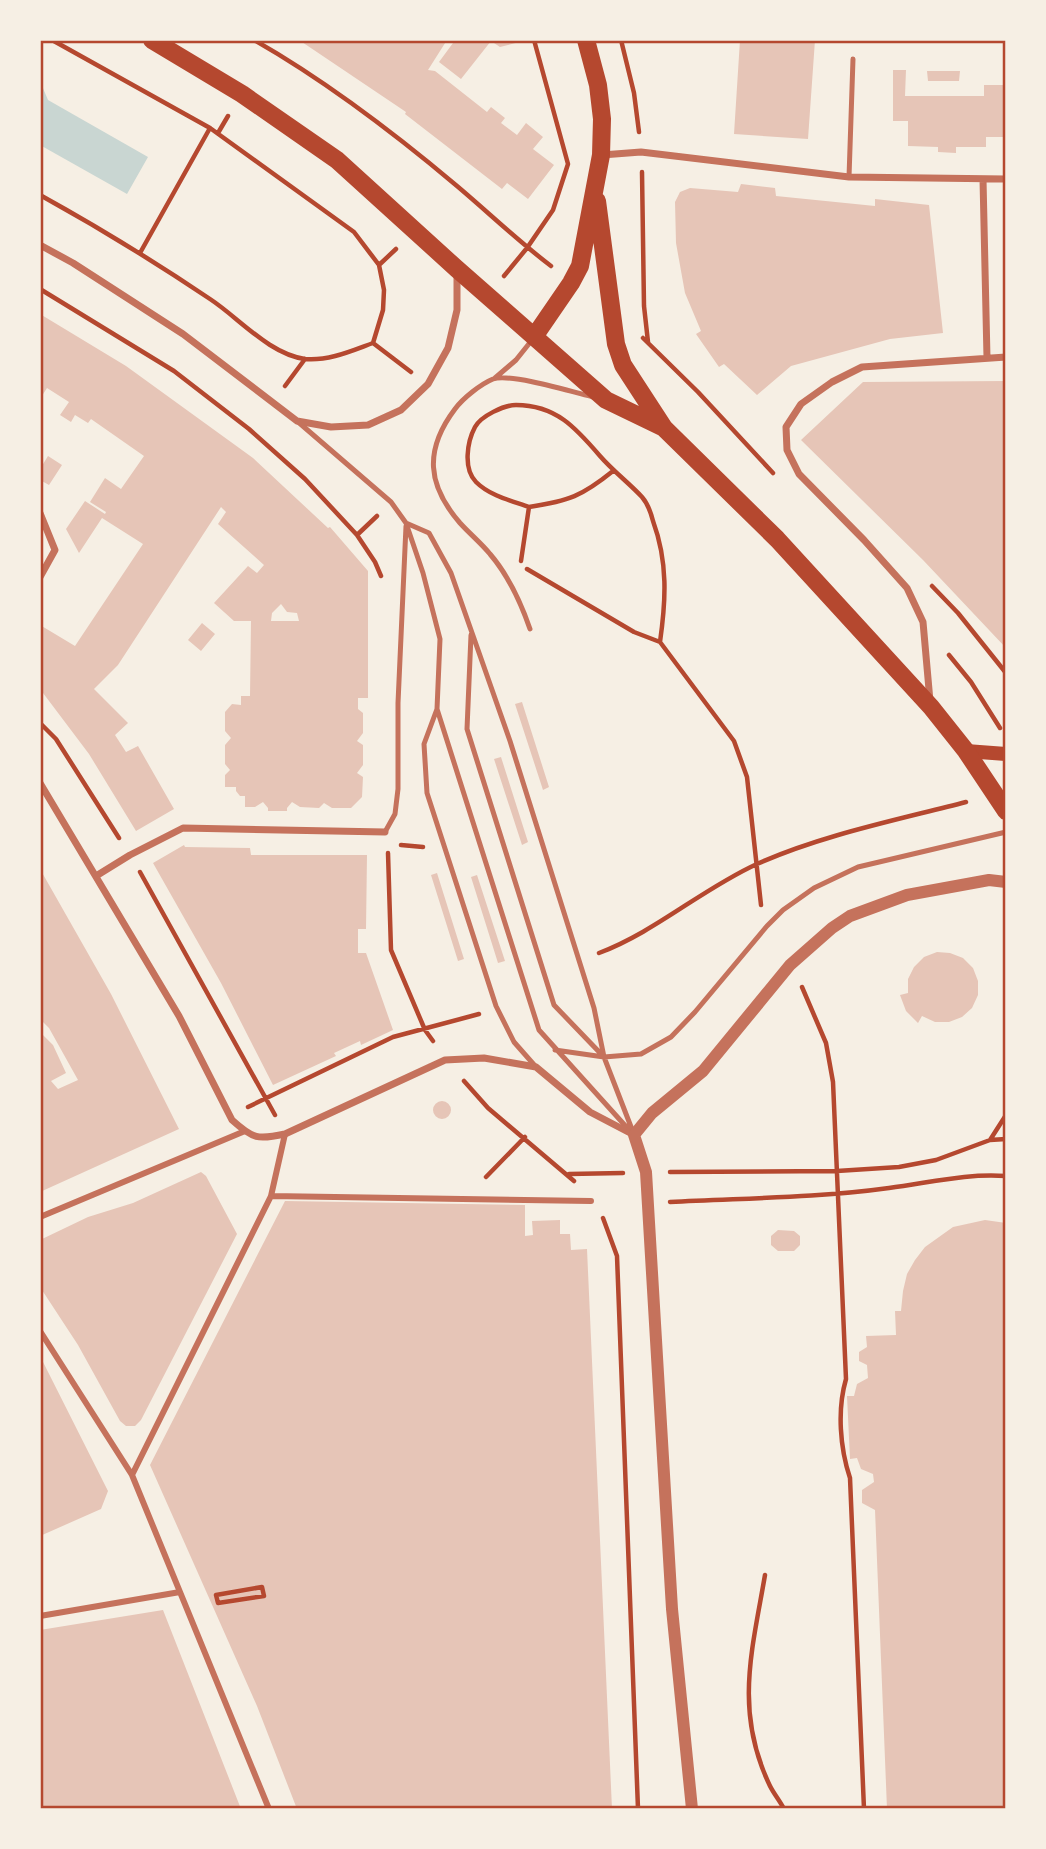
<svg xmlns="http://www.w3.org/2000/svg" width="1046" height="1849" font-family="'Exo 2',sans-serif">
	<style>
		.water { fill: #c9d6d2 }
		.building { fill: #e6c5b7; fill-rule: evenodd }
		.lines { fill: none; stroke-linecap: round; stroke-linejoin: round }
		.path { stroke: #b5482f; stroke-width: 4.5 }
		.service { stroke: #c5725c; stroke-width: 5 }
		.pedestrian { stroke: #c5725c; stroke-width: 6 }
		.minor { stroke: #c5725c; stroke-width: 7 }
		.tertiary { stroke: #c5725c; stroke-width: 12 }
		.secondary { stroke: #b5482f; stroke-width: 14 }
		.primary { stroke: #b5482f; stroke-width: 18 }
		.neatline { fill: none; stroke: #b5482f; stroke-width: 2.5 }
	</style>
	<rect width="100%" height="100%" fill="#f6efe4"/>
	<!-- water -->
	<path class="water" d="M40,81L48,100L148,157L127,194L40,145Z"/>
	<!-- building -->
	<path class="building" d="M299,40H447L428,70L435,71L487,112L491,107L505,118L501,123L517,135L526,123L543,137L533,149L554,165L528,199L507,183L502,189L405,114L406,112Z
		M450,40H523V41L500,47L491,41L461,79L439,62L453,43Z
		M740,40H815L808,139L734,134Z
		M893,70H906L905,96H984V85H1006V137H986V147H956V153L938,152V147L908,146V121H893Z
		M927,71H960L959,81H928Z
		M741,184L775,188L776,196L875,206V199L929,205L943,333L890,339L791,366L757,395L724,364L719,367L696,334L701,331L685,293L676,243L675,202L680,192L690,188L738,192Z
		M40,314L126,366L253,458L328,528L330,527L368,571V698H358V709L363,713V733L357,741L363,745V765L357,773L363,777L362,797L351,808H332L324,803L319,808L300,807L292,802L287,808V811H268V808L263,802L255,807H245V796H240L236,791V787H225V775L230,770L225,764V745L231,738L225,731V712L232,704L241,705V696H250L251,621H234L214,603L248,566L257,573L264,565L218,524L226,512L221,507L118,665L94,689L128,723L115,735L126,752L138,746L174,809L136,831L89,754L40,689V625L75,646L143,544L102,518L79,553L66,529L85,501L105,514L106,512L90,502L105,478L121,489L144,456L91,419L88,423L75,415L71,422L60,415L69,402L47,388L40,399ZM281,604L287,612L297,613L299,621H271L272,613Z
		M1006,381V648L923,560L801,440L863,382Z
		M48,456L62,465L49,485L40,480V469Z
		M202,623L215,634L201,651L188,640Z
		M522,702L549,787L543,790L515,704Z
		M501,757L528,842L522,845L494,759Z
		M184,845L185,847L250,848L251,855H367L366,929H358V953H366L393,1030L361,1045L360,1041L334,1053L336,1056L273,1085L221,983L153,863Z
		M40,869L111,994L179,1129L40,1192V1032L53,1045L66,1073L51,1081L58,1089L78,1080L49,1028L40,1019Z
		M437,873L464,959L458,961L431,875Z
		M477,875L505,961L498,963L471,877Z
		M937,952L950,953L963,958L973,968L978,981V995L972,1008L962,1017L949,1022H935L922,1016L918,1023L906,1011L900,995L908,993V979L914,967L924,957Z
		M433 1110a9 9 0 1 1 18 0a9 9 0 1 1-18 0Z
		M201,1172L206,1176L237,1234L141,1420L135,1426H126L120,1421L78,1345L40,1287V1240L88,1217L133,1203Z
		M285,1201L525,1205V1236L533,1235L532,1221L560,1220V1234H570L571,1250L587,1249L612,1809H297L257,1706L150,1465Z
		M985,1220L1006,1223V1809H887L875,1510L862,1503V1490L874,1482L873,1474L861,1469L857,1458L850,1459L847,1396H854L857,1384L868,1378L867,1365L859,1361V1352L867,1347L866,1336L896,1335L895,1311H901L903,1291L907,1274L915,1260L925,1247L953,1227Z
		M778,1230L794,1231L800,1236V1245L794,1251H778L771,1245V1236Z
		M40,1356L108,1491L101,1509L40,1536Z
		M163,1610L241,1809H40V1630Z"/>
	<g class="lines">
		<!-- path -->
		<path class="path" d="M52,40L210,128L354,232L379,265L384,290L383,310L373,343
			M254,40C326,81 394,133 457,186C489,213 518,241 551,266
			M621,40L634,93L639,132
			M218,133L228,116
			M642,172L644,306L648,342
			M40,195C98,227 155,262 210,299C239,318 269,354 305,359C329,361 351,351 373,343
			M140,253L210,128
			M379,265L396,249
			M504,276L527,248L553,210L568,164L534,40
			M40,289L174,371L249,429L305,479L357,535L375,562L381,576
			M643,338L698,392L773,473
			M373,343L411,372
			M285,386L305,359
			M529,507C569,501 582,496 613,471
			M357,535L377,516
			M521,561L529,507C512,501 490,496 476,482C463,469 467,442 475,427C481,416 504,405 516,405C556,405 576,428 600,456C613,471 629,483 642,497C648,504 651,513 653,521C668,562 666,600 660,642
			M527,569L634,632L660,642L734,741L747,777L761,905
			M932,586L958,613L1006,673
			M949,655L971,682L1000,728
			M40,723L56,739L119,838
			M401,845L423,847
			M388,853L391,950L425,1030L433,1041
			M140,872L275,1115
			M599,953C655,932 702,889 757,864C822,835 897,820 966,802
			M802,987L826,1043L833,1082L846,1379C837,1410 840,1448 850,1478L864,1809
			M464,1081L488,1108L574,1181
			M248,1107L393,1037L479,1014
			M990,1140L1006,1115
			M670,1172L837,1171L899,1167L936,1160L990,1140L1006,1139
			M569,1174L623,1173
			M486,1177L525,1137
			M670,1202C743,1198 817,1198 889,1188C929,1183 966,1173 1006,1176
			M603,1218L617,1256L638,1809
			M765,1575C752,1651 734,1711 770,1786C774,1794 780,1801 784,1809
			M262,1587L264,1596L218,1603L216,1595Z"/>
		<!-- service -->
		<path class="service" d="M849,177L853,59
			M495,378L516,360L532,340
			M297,421L391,502L406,523L429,533L451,573L510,741L594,1008L604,1057L633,1132
			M406,523L423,573L440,639L437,709L424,744L427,793L496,1006L514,1042L536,1067
			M530,629C521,603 508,575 490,554C481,543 470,534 460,523C427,485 424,450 455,409C463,398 481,384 493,379C510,373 573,392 593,397
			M471,635L467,729L554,1005L604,1057
			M437,709L539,1030L630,1131
			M385,832L395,814L398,789V703L406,526
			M555,1050L604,1057L641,1054L671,1037L695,1012L767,926L783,910L814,888L858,867L1006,832"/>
		<!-- pedestrian -->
		<path class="pedestrian" d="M271,1196L591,1201
			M40,1217L245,1131
			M40,1331L132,1475L269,1809
			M132,1475L271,1196L285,1134
			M40,1616L180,1592"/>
		<!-- minor -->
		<path class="minor" d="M602,155L641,152L849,177L1006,179
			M983,179L987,358
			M40,245L73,263L183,334L297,421L331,427L368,425L401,410L428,384L448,348L457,310V271
			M40,513L55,550L40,577
			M930,701L923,622L907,588L864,540L799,474L787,450L786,427L801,404L832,382L862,367L1006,357
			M40,783L179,1016L232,1120C253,1139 258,1140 285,1134L445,1060L484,1058L536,1067L590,1112L634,1135
			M96,876L130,855L183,828L385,832"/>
		<!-- tertiary -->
		<path class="tertiary" d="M692,1809L672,1609L646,1172L634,1135L652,1113L703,1071L790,965L832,928L850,916L907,895L989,880L1006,882"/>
		<!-- secondary -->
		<path class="secondary" d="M966,751L1006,754"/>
		<!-- primary -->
		<path class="primary" d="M152,40L242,94L337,160L457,269L606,400L664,428L777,539L931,707L966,751L1006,811
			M597,201L616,344L623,365L664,428
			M534,337L571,283L580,266L601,155L602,119L598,85L586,40"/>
	</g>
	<!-- border -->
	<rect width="1046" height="1849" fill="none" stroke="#f6efe4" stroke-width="84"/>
	<rect x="42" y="42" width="962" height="1765" class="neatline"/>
</svg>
